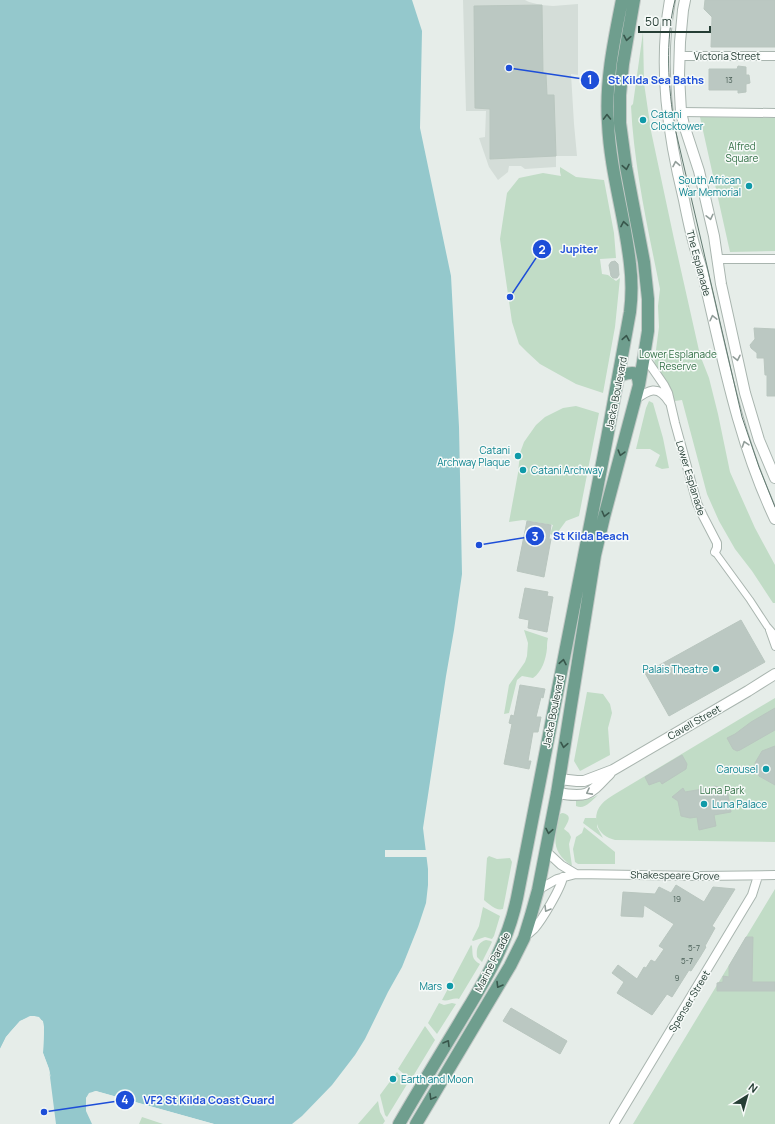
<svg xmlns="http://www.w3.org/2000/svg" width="775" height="1124" font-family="Manrope,sans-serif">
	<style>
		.built { fill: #d4ddd8 }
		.green { fill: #c1dcc6 }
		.water { fill: #94c8cc }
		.pier { fill: #e6ede9 }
		.building { fill: #bbc8c2; stroke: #b9c6bf }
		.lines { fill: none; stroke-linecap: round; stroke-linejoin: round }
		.pedestrian-casing { stroke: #a9b5af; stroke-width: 8 }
		.minor-casing { stroke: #a9b5af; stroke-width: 10 }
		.tertiary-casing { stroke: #a9b5af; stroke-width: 12 }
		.primary-casing { stroke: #c2c9c6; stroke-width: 14 }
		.pedestrian { stroke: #fff; stroke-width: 6 }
		.minor { stroke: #fff; stroke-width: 8 }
		.tertiary { stroke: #fff; stroke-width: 10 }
		.primary { stroke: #6f9e8e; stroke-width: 12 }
		.tram { stroke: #617970; stroke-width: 1 }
		.oneway { stroke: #38564b }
		.oneway2 { stroke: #929e9a }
		.culture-dot { fill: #0f9aa8; stroke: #f6faf8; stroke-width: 1.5 }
		.labels { text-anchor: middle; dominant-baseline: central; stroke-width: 3; stroke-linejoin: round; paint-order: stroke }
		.number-label { font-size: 8px; fill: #4b6058 }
		.street-label { font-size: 10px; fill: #263e35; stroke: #f6faf8 }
		.culture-label { font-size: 10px; fill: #0d838f; stroke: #f6faf8; text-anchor: end }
		.park-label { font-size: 10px; fill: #347147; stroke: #f6faf8 }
		.leader { fill: none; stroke: #1d4ed8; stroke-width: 1.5 }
		.callout-dot { fill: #1d4ed8; stroke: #f6faf8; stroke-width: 1.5 }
		.mark-label { font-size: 12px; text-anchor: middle; font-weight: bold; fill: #fff }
		.callout-label { font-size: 11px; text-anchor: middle; font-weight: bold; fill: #1d4ed8; stroke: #f6faf8; stroke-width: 3; stroke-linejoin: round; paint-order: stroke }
	</style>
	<rect width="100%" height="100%" fill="#e6ede9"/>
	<!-- built -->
	<path class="built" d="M463,0H525L529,2L541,5L553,6L578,4V75L571,74L574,124L577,156H556V167L525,169L521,166H509L508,172L498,180L489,167L479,138L485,137L486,111H466Z"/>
	<!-- green -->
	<path class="green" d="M643,32L644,83L651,131L674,239L700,355L709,378L718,414L730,472L755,528L775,565V603H773L752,571L735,549L719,521L707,494L682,400L675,401L670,391L654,365L659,327L658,306L660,289C648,229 634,167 631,106L633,104Z
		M700,117L775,118V251L730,252Z
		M560,167L576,177L604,180L614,233L616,258L600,259L602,274L608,275L616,281L620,278L615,327L603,393L576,384L540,364L527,352L519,344L512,322L500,239L507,193L519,178L543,173L561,176L560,172Z
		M649,401L653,403L663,438L669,468L662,469L655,466L660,455L650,449H636L646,408Z
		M576,406L599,413L579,516L566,521L555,536L550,534L553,525L523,520L509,522L518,473L520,453L524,442L536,425L545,417L563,408Z
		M524,630L548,638C547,642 547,644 547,648C546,659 542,672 533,678L522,676L517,680L509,713L504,714L509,685L525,662L527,656L528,643Z
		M587,692L603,694L610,704L612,713L608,728L610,755L582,770L580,771L574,761Z
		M775,698V842L615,840C607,838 599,833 597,824V827L603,838L583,823L585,818H596V820C596,806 604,801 615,794Z
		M598,795C591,801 585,810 576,806V801L592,798Z
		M562,813C574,815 567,823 564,829L569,833L571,837L569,844L570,852L572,866C549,850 555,837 560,814Z
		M584,827L615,852V864H578L575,862L573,849L576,837L582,833Z
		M489,856L497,859L510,858L512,862L503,909C496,911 490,905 484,900L487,858Z
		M775,889V1124H633Z
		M483,907L500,916L494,936L492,939L485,937L473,941L472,940L479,926Z
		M486,940L491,941L492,942L482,962L477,957C476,949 478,942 486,940Z
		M471,945L472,946C473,955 471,959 480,964L459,999C453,997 448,1002 442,1000Z
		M439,1003L444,1005L452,1003L456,1004L437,1034L428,1023Z
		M425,1026L435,1040L412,1078L406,1076L398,1069Z
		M397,1072L399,1075L409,1080V1081L387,1117L385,1115L380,1095Z
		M378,1101L380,1112L385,1121L383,1124H358Z
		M142,1117L163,1124H139Z"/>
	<!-- water -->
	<path class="water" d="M0,0H412L422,31L420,128L451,276L459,427L462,574L454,630L446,676L423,828L428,869V885L426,903L418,927L402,967L388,992L365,1039L355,1055L332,1085L302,1116L292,1124H214L96,1091L93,1092L86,1098V1111L92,1124H56L49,1069L43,1053L44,1032L43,1021L34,1016L20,1021L6,1037L0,1049Z"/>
	<!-- pier -->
	<path class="pier" d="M385,850H428L430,857H385Z
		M30,1016H34L39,1017L43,1022L44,1027L43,1053L49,1069L51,1078L42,1054V1028L41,1023L38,1019L31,1018L21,1023L8,1038L2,1050L0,1051V1049L6,1037L11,1031L20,1021Z
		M96,1091L99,1092L214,1124H207L96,1093L91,1095L88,1099V1108L86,1111V1098L89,1093Z"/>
	<!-- building -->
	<path class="building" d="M705,0H775V47H711L712,17L704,9Z
		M542,5L543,74H546L547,95H554L556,156L490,159V109L475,108L474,6Z
		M738,66L746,67V75H749L750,83L746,84V92L738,93V90H709V69H737Z
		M615,261L618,264L619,275L617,278H613L611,276L609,265L611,262Z
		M754,328L775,329V396H767V375H765L764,358H757V353L751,348L750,345L755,339Z
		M527,521L551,525L549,539H551L544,577L517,571Z
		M525,588L548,592L547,596L553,597L547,632L528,628L529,620L519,618Z
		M741,620L765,662L669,716L645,673Z
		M520,685L545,689L543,698L541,697L536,717H541L538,732H533L528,761H531L529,769L504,764L512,724L509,723L511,715L514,716Z
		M775,708V730L740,750L737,751L733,749L727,738L735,734L751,722Z
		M775,746V785L759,776L755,763L762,751Z
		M682,755L687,764L686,769L662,784L660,781L649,785L645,777Z
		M714,786L727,789L731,812L714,815L716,826L699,830L697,817L690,818L681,816L678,801L672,797L683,788L685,792L714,787Z
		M676,885L704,902L713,887L735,889L712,926L715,928L705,946L706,947L700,957L691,971L689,970L672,997L667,994L652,1015L617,993L624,982L612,973L618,965L637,979L644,967L646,968L651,960L655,962L664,949L659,946L674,924L644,905L643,917L621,916L623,892L655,894L659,887L671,893Z
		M746,937H753L752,982H775V991H717V983L723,982V976L729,977V966Z
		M511,1008L567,1041L560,1054L503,1021Z"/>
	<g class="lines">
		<defs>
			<path id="pedestrian" d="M715,552L750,600L767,626L775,635
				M769,630L775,647"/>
			<path id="minor" d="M679,56H775
				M681,112L775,113
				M717,259H775
				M644,356L664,385L668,393L675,423L697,503L703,516L717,543V548L715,552
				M635,400C648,390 658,384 669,402
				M546,851L561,865L576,874
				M538,890L557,879L576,874L700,876L775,875
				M524,937C527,935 531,932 534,929C542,920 561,888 563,877
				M614,1124L752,895L758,876"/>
			<path id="tertiary" d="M670,0C658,67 668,135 684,200C687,215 690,230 694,244C697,256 702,267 704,279C723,360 739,443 775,519
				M685,0L683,10L680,42L679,75L681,112L684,125L699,171L714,236L721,284L745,393L759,440L775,478
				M559,779L577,781H584L613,770L748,691L775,674
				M557,793C589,798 589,795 610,773"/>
			<path id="primary" d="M619,376C631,372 638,369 639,385
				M399,1124C418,1091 438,1058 458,1025C483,983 507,947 517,898L607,438L630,312C632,296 632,280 630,264C625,217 610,171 608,123C605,82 614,40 622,0
				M416,1124L510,966L524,938L531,915L538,890L557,793L595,555L604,517L639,385L644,356L648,331V299L644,262L626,167L620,123V95L623,64L634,0"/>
		</defs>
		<!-- pedestrian casing -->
		<use href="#pedestrian" class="pedestrian-casing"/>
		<!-- minor casing -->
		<use href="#minor" class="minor-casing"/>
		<!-- tertiary casing -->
		<use href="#tertiary" class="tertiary-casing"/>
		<!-- primary casing -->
		<use href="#primary" class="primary-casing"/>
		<!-- pedestrian -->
		<use href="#pedestrian" class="pedestrian"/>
		<!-- minor -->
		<use href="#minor" class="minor"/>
		<!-- tertiary -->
		<use href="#tertiary" class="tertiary"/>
		<!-- primary -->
		<use href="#primary" class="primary"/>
		<!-- tram -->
		<path class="tram" d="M675,0C665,40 668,88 675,128L742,417L759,467L775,507"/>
	</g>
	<!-- one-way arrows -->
	<defs><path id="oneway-chevron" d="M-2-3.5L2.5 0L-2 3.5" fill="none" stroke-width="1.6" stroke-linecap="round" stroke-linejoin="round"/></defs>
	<g class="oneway">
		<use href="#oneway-chevron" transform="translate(627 38) rotate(100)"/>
		<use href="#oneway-chevron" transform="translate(607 117) rotate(-91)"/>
		<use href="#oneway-chevron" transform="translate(626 167) rotate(79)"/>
		<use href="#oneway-chevron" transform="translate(624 224) rotate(-100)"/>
		<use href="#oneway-chevron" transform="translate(626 338) rotate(-80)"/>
		<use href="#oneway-chevron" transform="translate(621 453) rotate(106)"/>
		<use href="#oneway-chevron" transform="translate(605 514) rotate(104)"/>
		<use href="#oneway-chevron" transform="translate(563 662) rotate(-79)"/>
		<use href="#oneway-chevron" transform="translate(564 745) rotate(100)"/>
		<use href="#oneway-chevron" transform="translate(549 831) rotate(101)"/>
		<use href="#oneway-chevron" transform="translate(499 985) rotate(121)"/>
		<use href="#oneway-chevron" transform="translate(447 1043) rotate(-59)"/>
		<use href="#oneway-chevron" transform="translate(432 1097) rotate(121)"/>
	</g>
	<g class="oneway2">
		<use href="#oneway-chevron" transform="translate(676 164) rotate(-101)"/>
		<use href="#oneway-chevron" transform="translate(710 217) rotate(77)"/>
		<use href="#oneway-chevron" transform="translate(713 318) rotate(-103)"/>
		<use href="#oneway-chevron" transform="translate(737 358) rotate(78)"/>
		<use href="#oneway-chevron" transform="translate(745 444) rotate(-108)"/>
		<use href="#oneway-chevron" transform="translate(589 792) rotate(152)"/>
		<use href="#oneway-chevron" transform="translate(547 909) rotate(121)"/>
	</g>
	<!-- markers -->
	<g class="culture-dot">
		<circle cx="643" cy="120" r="4"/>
		<circle cx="749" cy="186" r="4"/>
		<circle cx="518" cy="456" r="4"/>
		<circle cx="523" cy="470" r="4"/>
		<circle cx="716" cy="669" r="4"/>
		<circle cx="766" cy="769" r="4"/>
		<circle cx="704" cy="804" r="4"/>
		<circle cx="450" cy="986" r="4"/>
		<circle cx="393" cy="1079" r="4"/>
	</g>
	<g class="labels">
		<!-- number labels -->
		<g class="number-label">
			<text x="729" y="79">13</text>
			<text x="677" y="898">19</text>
			<text x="694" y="947">5-7</text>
			<text x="687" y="960">5-7</text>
			<text x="677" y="977">9</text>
		</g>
		<!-- street labels -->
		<g class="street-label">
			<text x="727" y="56">Victoria Street</text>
			<text transform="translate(699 263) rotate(75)">The Esplanade</text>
			<text transform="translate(616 393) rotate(-79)">Jacka Boulevard</text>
			<text transform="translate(691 478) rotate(73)">Lower Esplanade</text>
			<text transform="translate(553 711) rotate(-79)">Jacka Boulevard</text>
			<text transform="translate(694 722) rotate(-30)">Cavell Street</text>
			<text transform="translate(675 875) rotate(1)">Shakespeare Grove</text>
			<text transform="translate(492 962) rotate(-63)">Marine Parade</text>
			<text transform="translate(689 1001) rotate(-59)">Spenser Street</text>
		</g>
		<!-- culture labels -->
		<g class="culture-label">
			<text x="651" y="114" text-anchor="start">Catani<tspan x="651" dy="12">Clocktower</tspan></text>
			<text x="741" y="180">South African<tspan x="741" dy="12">War Memorial</tspan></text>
			<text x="510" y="450">Catani<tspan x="510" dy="12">Archway Plaque</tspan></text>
			<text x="531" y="470" text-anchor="start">Catani Archway</text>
			<text x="708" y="669">Palais Theatre</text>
			<text x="758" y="769">Carousel</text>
			<text x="712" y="804" text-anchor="start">Luna Palace</text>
			<text x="442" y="986">Mars</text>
			<text x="401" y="1079" text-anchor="start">Earth and Moon</text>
		</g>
		<!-- park labels -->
		<g class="park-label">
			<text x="742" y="146">Alfred<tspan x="742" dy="12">Square</tspan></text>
			<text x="678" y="354">Lower Esplanade<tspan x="678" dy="12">Reserve</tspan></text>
			<text x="722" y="790">Luna Park</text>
		</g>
	</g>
	<!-- callouts -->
	<path class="leader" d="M509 68L590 80M510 297L542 249M479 545L535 536M44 1112L125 1100"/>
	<g class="callout-dot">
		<circle cx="509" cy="68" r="4"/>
		<circle cx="510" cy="297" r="4"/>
		<circle cx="479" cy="545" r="4"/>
		<circle cx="44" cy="1112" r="4"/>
		<circle cx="590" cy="80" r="10"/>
		<circle cx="542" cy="249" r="10"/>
		<circle cx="535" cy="536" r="10"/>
		<circle cx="125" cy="1100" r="10"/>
	</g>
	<g class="mark-label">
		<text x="590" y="84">1</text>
		<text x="542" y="254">2</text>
		<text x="535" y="541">3</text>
		<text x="125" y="1104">4</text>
	</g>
	<g class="callout-label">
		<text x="656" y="84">St Kilda Sea Baths</text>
		<text x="579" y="253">Jupiter</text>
		<text x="591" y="540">St Kilda Beach</text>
		<text x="209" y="1104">VF2 St Kilda Coast Guard</text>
	</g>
	<!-- north arrow -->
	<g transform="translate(747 1096) rotate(37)" stroke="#f6faf8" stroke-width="3" paint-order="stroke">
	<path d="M0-3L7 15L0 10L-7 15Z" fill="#263e35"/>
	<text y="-6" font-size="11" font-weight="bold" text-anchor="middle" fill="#263e35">N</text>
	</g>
	<!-- scale -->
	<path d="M639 26v6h71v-6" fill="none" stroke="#263e35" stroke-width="2"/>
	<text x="645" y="26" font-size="12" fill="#263e35" stroke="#f6faf8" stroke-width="3" paint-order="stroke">50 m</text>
</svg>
